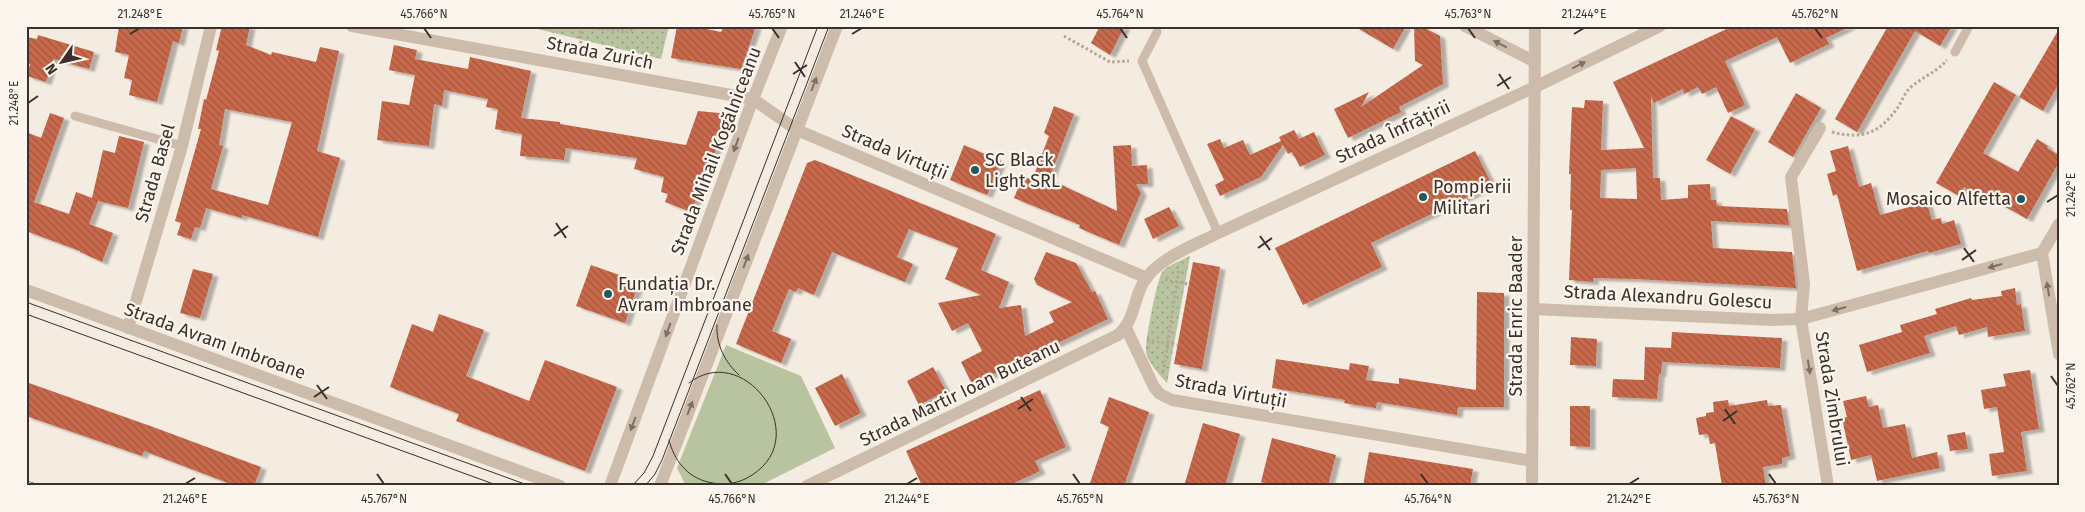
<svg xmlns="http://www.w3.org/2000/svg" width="2085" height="512" font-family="'Fira Sans',sans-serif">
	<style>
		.grass { fill: #b8c4a0 }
		.park { fill: url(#park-dots) }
		.building { fill: url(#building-back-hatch); fill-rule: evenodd; filter: url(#shadow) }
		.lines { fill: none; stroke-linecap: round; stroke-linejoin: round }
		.path { stroke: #b9a596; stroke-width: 3; stroke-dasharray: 2.5 2.5; stroke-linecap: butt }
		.service { stroke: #cdbbac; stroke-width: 9 }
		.minor { stroke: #cdbbac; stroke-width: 12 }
		.tertiary { stroke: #cdbbac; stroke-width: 12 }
		.tram { stroke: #3b302b; stroke-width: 1 }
		.rail-casing { stroke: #3b302b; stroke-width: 5.5 }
		.rail { stroke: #fbf5ee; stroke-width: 4; stroke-dasharray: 11; stroke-linecap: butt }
		.oneway { fill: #7d6f65 }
		.ticks { fill: none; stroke: #3b302b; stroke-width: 2 }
		.poi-dot { fill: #1f5a5e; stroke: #fbf5ee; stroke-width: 2 }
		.labels { text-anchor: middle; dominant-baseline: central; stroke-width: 4.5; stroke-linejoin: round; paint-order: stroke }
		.street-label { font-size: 18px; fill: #3b302b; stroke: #fbf5ee }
		.poi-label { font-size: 18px; fill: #3b302b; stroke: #fbf5ee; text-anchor: start }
		.neatline { fill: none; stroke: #3b302b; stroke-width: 2 }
		.ticks-label { font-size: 12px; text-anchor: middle; fill: #3b302b }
	</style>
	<defs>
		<pattern id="park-dots" width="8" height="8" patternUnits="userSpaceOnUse" patternTransform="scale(1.25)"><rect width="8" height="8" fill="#b8c4a0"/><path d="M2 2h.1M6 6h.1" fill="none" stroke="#97a083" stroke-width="1.8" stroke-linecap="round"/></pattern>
		<pattern id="building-back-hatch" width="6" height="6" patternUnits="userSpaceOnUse" patternTransform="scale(1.25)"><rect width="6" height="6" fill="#c8694b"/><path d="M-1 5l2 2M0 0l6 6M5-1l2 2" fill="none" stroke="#a4573f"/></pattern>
		<filter id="shadow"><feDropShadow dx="5.5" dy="3" stdDeviation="1" flood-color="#0004"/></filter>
	</defs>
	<rect width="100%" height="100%" fill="#f4ebe1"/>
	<!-- grass -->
	<path class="grass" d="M726,345L801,376L835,448L759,486H686L677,468Z"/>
	<!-- park -->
	<path class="park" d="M525,26H669L661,59Z
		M1190,256L1167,383C1160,375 1147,362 1146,351C1145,341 1157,278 1163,271C1170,264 1181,261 1190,256Z"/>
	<!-- building -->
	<path class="building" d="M119,26H183L179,43L173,41L157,102L129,95L132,80L124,78L129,55L115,52Z
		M222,26H250L246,45L271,55L272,52L316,62L320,47L339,51L317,151L340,158L318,237L242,215V218L206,208L200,228L195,227L191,239L177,235L181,223L175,221L201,129H198L204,99L206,100L219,51L216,50ZM225,109L292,122L268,205L211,189L223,146L219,145Z
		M677,26H693L721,32L724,26H756L741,69L671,58Z
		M1100,26H1125L1110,55L1091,43Z
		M1354,26H1406L1393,49Z
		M1414,26H1421L1440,36L1443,84L1399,107L1401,112L1348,138L1334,109L1369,92L1361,107L1423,65L1415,61Z
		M1733,26H1851L1826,38L1829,44L1790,63L1777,37L1725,61L1745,105L1728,113L1716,87L1702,94L1698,87L1684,94L1683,89L1654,103L1651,96L1653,178H1660L1661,200L1688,198V185L1710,184L1711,200H1716L1717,206L1787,209L1789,225L1711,221L1713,248L1792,252L1796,288L1635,279L1593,278V282L1569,280L1572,210H1570L1571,174H1569L1572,107L1584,108L1585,100L1603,101L1601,150L1644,148L1613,82ZM1636,168L1637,199L1600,198L1601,170Z
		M1888,26H1952L1940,46L1915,31L1857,132L1835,119Z
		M2059,29V83L2043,111L2019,97Z
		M38,35L94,52L89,69L53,59L46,82L27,76L30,64H26V37L37,39Z
		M394,45L417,50L415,59L468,69L470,57L531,71L521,118L560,122V124L686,145L698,111L730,114L691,212L665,202L668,194L661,192L664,177L634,169L637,158L566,148L564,160L520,156L522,134L495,129L498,109L486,107L488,99L444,90L442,106L434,104L429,146L377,140L382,101L409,105L415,75L389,70Z
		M1994,82L2016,95L1983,153L2018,172L2037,139L2048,146L2047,148L2059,155V162L2027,219L1984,195L1982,198L1964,187L1959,196L1936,183Z
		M1796,93L1821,108L1793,157L1768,142Z
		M1054,106L1074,114L1049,179L1117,211L1113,146L1131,145L1132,166L1147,165L1148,184H1136L1141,193L1119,245L1079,228L1080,225L1014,198L1023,176L1032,180L1049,136L1044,133Z
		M50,113L64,118L34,202L69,214L76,192L92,198L103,150L115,153L119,136L144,142L128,208L98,201L89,224L113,233L102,262L80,252V251L26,231V132L41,138Z
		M1731,116L1755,129L1730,174L1706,160Z
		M1294,130L1299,139L1314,132L1325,155L1300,167L1292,152L1288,154L1283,145L1261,177L1220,196L1215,185L1224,180L1207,144L1220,139L1224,148L1243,140L1250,155L1281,141L1279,137Z
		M964,145L1001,161L987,195L950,180Z
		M1848,146L1859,187L1871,183L1880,215L1913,206L1912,201L1925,197L1932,220L1941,218L1942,224L1954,220L1961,244L1929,253L1928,251L1857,271L1837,194L1833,196L1827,174L1836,171L1830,151Z
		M1475,151L1492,185L1371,243L1382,267L1303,305L1275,248Z
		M815,160L996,234L981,270L1009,282L999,308L1021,305L1025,336L1054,322L1049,312L1072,302L1037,285L1034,279L1046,252L1076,263L1092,292L1095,291L1108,319L972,384L961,362L982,351L968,323L952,331L938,303L981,295L945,279L958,248L909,229L897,257L913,264L905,282L832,252L814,295L798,288L796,292L789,289L772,331L791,339L781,363L736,344L807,163Z
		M1169,207L1179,226L1153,239L1144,219Z
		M1193,262L1220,267L1202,369L1174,364Z
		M591,265L639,282L625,323L576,306Z
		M193,269L213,274L200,318L180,313Z
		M2015,288L2017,305L2021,304L2025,331L1988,337L1987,327L1959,335L1956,326L1924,336L1930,353L1867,372L1859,345L1902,332L1900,325L1937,314L1935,309L1971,298L1972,300L2002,296L2001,291Z
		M1477,292L1504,293V407H1458L1457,415L1377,402L1376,408L1344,403L1345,400L1272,388L1276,359L1349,370L1350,363L1369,366L1366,380L1399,384V378L1476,390Z
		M439,314L484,330L466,376L529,401L545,360L617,387L585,471L456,421L459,414L390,387L412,324L433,332Z
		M1672,332L1782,338L1780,368L1662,362L1661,374H1659L1657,399L1612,397L1613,379L1644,380L1645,347L1671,348Z
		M1571,337L1597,339L1596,366L1570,365Z
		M933,367L946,391L919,405L907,381Z
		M2030,370L2039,429L2021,432L2027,471L1992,476L1989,454L2004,452L1997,407L1984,409L1981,390L2006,386L2003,374Z
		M842,374L861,413L835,426L815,388Z
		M26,382L153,427L261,467L254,486H236L144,451L142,456L26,416Z
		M1040,390L1066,447L1035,461L1040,471L1008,486H922L906,451Z
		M1866,396L1869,407L1878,405L1883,428L1905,424L1912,458L1937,452L1940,468L1877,481L1871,455L1851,460L1842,418L1847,417L1843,401Z
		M1109,397L1149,412L1124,486H1089L1109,427L1100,423Z
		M1728,400L1729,406L1767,400L1768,406L1781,405L1790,456L1782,458V464L1763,467L1766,486H1722L1715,443L1710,444L1708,434L1699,435L1696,418L1706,416V413L1714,412L1713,402Z
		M1570,406H1590V447L1570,446Z
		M1203,423L1240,434L1225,486H1184Z
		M1965,432L1968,449L1950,451L1947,435Z
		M1272,438L1336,455L1328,486H1274L1261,482Z
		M1369,452L1473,469L1470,486H1403L1386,483L1385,486H1363Z"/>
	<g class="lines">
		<!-- path -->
		<path class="path" d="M577,26L627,32
			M617,26L627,32L641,26
			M1064,36L1110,62L1129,61
			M578,53L581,41L580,27
			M1832,132C1863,140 1880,133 1898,107C1902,101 1905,92 1910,88C1922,77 1937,72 1947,60
			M1165,280L1189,284
			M1147,340L1178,345
			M1163,372L1179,269
			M472,486L473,483"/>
		<!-- service -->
		<path class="service" d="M1157,32L1142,61L1218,233
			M1955,52L1969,26
			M75,116L182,146"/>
		<!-- minor -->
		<path class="minor" d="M352,26L753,99L797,130L1147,278
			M1465,26L1535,62
			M1820,128L1791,177L1804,284L1801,319L1828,486
			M2059,224L2042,253L2059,354
			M1533,309L1773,320L1801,319L2042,253
			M128,328L182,146L211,26
			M1126,328L1154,387L1160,394L1172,400L1532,461
			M807,486L1118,335C1135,320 1133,301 1143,283C1156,259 1195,245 1218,233L1535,87"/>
		<!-- tertiary -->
		<path class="tertiary" d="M1535,87L1660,26
			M26,290L560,486
			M610,486L753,99L782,26
			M660,486L837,26
			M1532,486L1535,26"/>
		<!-- tram -->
		<path class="tram" d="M26,302L530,486
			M26,314L499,486
			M717,325C716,345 725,362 739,375
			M669,440C674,460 687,477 708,482C723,486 739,484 752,475C814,436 744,340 689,383
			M632,486L644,473L653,456L818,26
			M645,486L655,474L662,460L829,26"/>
		<defs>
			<path id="rail" d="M26,483L35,486"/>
		</defs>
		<!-- rail casing -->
		<use href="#rail" class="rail-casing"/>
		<!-- rail -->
		<use href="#rail" class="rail"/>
	</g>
	<!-- one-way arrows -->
	<defs><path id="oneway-solid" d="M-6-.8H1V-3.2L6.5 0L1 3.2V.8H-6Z" transform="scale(1.25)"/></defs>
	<g class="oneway">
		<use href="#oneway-solid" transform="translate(1500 44) rotate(-153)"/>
		<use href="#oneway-solid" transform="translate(1579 65) rotate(-26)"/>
		<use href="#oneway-solid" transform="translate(814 84) rotate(-69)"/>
		<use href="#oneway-solid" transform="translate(736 145) rotate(110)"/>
		<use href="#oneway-solid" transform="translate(746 261) rotate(-69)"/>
		<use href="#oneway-solid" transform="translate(1995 266) rotate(165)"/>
		<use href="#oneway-solid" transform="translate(2048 289) rotate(-99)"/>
		<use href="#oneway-solid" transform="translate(1839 309) rotate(165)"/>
		<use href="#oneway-solid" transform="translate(668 330) rotate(110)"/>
		<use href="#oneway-solid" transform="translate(1809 367) rotate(81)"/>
		<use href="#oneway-solid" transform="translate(690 408) rotate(-69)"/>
		<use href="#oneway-solid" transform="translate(633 424) rotate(111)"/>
	</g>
	<!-- ticks -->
	<path class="ticks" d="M424,28L431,38M772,28L779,38M1120,28L1127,38M1468,28L1475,38M1815,28L1822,38M130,34L140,28M852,34L862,28M1574,34L1584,28M795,62L805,77M793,74L807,65M1499,74L1509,89M1497,86L1511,77M28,103L38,96M2047,202L2058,195M556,223L566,238M554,236L568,226M1260,236L1270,250M1258,248L1272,238M1964,248L1974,262M1962,260L1976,250M2051,376L2058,386M317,385L327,399M314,397L329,387M1021,397L1031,411M1018,409L1033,399M1725,409L1735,424M1723,421L1737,411M377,474L384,484M725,474L732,484M1073,474L1080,484M1421,474L1428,484M1769,474L1776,484M185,484L195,478M907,484L917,478M1629,484L1639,478"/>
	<!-- markers -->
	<g class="poi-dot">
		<circle cx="975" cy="170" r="5"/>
		<circle cx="1423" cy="197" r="5"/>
		<circle cx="2021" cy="199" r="5"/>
		<circle cx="608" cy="294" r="5"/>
	</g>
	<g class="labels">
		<!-- street labels -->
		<g class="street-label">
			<text transform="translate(600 53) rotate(11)">Strada Zurich</text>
			<text transform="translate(1393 132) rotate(-25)">Strada Înfrățirii</text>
			<text transform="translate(716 151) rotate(-69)">Strada Mihail Kogălniceanu</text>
			<text transform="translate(895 152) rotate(23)">Strada Virtuții</text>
			<text transform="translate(155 173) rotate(-74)">Strada Basel</text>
			<text transform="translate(1668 297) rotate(3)">Strada Alexandru Golescu</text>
			<text transform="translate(1516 316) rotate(-90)">Strada Enric Baader</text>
			<text transform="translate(215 341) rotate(20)">Strada Avram Imbroane</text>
			<text transform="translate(1231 391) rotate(11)">Strada Virtuții</text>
			<text transform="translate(960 393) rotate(-26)">Strada Martir Ioan Buteanu</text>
			<text transform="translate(1832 399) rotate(81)">Strada Zimbrului</text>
		</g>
		<!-- poi labels -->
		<g class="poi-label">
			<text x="985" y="160">SC Black<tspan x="985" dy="21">Light SRL</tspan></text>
			<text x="1433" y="187">Pompierii<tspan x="1433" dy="21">Militari</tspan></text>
			<text x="2011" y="199" text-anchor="end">Mosaico Alfetta</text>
			<text x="618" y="284">Fundația Dr.<tspan x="618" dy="21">Avram Imbroane</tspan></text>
		</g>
	</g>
	<!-- border -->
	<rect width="2085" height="512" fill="none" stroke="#fbf5ee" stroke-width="55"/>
	<!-- north arrow -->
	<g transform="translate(62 62) rotate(236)" stroke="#fbf5ee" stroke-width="4" paint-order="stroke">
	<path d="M0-4L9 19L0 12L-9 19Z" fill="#3b302b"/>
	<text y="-8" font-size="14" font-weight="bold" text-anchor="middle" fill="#3b302b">N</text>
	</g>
	<rect x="28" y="28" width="2030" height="456" class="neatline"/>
	<g class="ticks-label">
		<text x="140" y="18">21.248°E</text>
		<text x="424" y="18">45.766°N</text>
		<text x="772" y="18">45.765°N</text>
		<text x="862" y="18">21.246°E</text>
		<text x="1120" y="18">45.764°N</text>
		<text x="1468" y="18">45.763°N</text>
		<text x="1584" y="18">21.244°E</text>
		<text x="1815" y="18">45.762°N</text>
		<text transform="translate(14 103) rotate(-90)" y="4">21.248°E</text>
		<text transform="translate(2071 195) rotate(-90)" y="4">21.242°E</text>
		<text transform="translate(2071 386) rotate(-90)" y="4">45.762°N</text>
		<text x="185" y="503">21.246°E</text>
		<text x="384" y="503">45.767°N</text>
		<text x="732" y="503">45.766°N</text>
		<text x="907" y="503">21.244°E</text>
		<text x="1080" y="503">45.765°N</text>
		<text x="1428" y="503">45.764°N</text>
		<text x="1629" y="503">21.242°E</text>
		<text x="1776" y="503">45.763°N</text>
	</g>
</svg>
